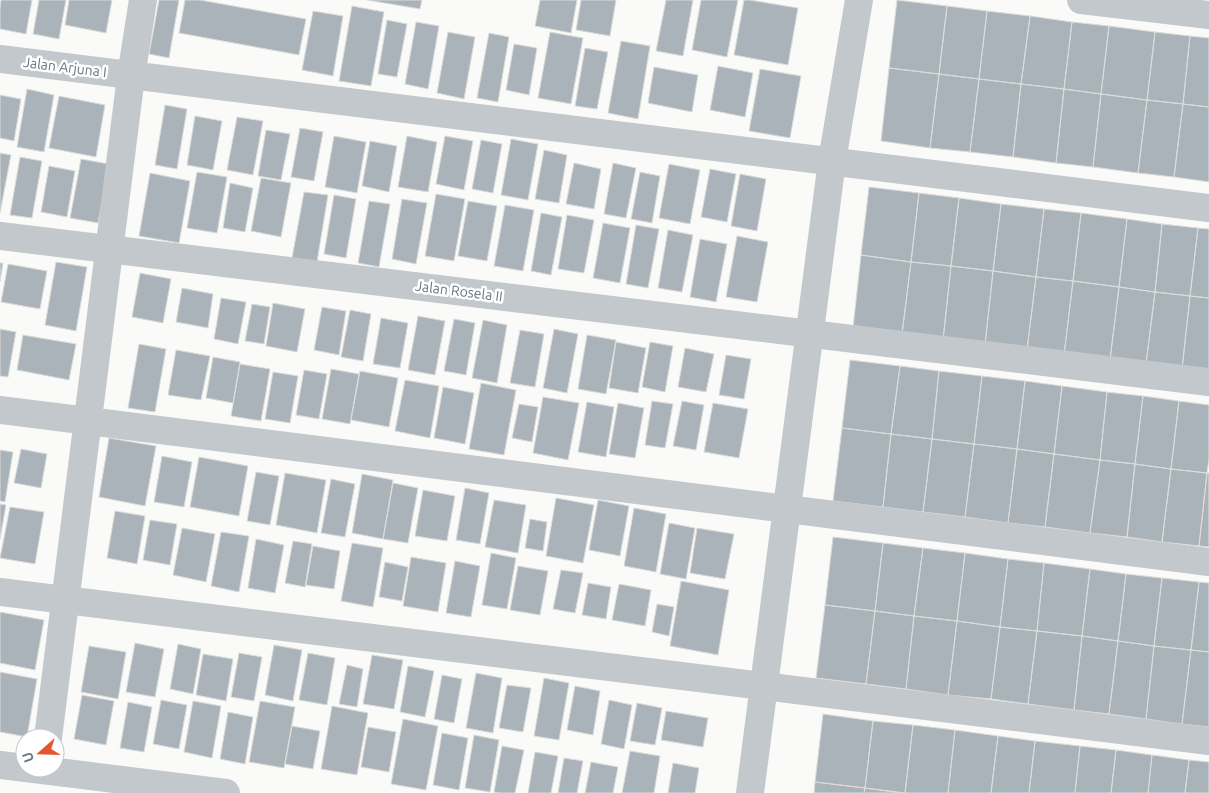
<svg xmlns="http://www.w3.org/2000/svg" width="1209" height="793" font-family="Ubuntu,sans-serif">
	<style>
		.building { fill: #aab3b9; stroke: #dcdcda }
		.lines { fill: none; stroke-linecap: round; stroke-linejoin: round }
		.minor { stroke: #c3c8cc; stroke-width: 28 }
		.labels { text-anchor: middle; dominant-baseline: central; stroke-width: 5; stroke-linejoin: round; paint-order: stroke }
		.street-label { font-size: 14px; fill: #657683; stroke: #fff }
	</style>
	<rect width="100%" height="100%" fill="#fafaf8"/>
	<!-- building -->
	<path class="building" d="M1,0H32L26,34L0,29V8Z
		M39,0H66L59,39L33,34Z
		M69,0H112L106,33L65,25Z
		M159,0H179L169,58L149,54Z
		M185,0H200L306,19L299,55L179,33Z
		M367,0H422L420,9Z
		M540,0H577L571,33L535,26Z
		M581,0H616L610,36L576,30Z
		M666,0H693L683,56L656,51Z
		M701,0H738L727,57L692,50Z
		M744,0H750L798,8L788,65L734,55Z
		M897,0L947,6L939,74L889,68Z
		M352,6L384,12L371,86L339,81Z
		M947,6L987,11L979,79L939,74Z
		M313,11L343,16L333,76L302,70Z
		M987,11L1030,16L1021,84L979,79Z
		M1030,16L1072,22L1064,89L1021,84Z
		M387,20L407,24L397,77L378,74Z
		M416,22L439,26L428,89L405,84Z
		M1072,22L1109,26L1101,94L1064,89Z
		M1109,26L1155,32L1147,100L1101,94Z
		M448,32L475,37L464,99L437,93Z
		M550,32L583,38L571,104L538,98Z
		M1155,32L1190,36L1183,104L1147,100Z
		M489,33L509,37L498,102L477,98Z
		M1190,36L1209,38V107L1183,104Z
		M621,41L650,46L638,119L608,113Z
		M514,44L537,48L529,95L506,90Z
		M585,48L608,52L597,109L575,106Z
		M718,66L753,73L745,117L710,110Z
		M654,67L698,75L692,112L648,103Z
		M889,68L939,74L930,148L881,141Z
		M760,69L801,76L790,138L749,131Z
		M939,74L979,79L970,152L930,148Z
		M979,79L1021,84L1013,157L970,152Z
		M1021,84L1064,89L1056,163L1013,157Z
		M27,89L54,95L44,152L17,147Z
		M1064,89L1101,94L1093,167L1056,163Z
		M1101,94L1147,100L1138,173L1093,167Z
		M0,95L21,99L14,141L0,138Z
		M59,96L105,105L96,157L49,148Z
		M1147,100L1183,104L1174,177L1138,173Z
		M1183,104L1209,107V182L1174,177Z
		M165,105L187,109L177,169L155,165Z
		M195,116L222,121L213,170L187,165Z
		M237,117L263,121L253,175L227,170Z
		M300,128L323,132L314,181L291,177Z
		M266,130L290,134L281,180L258,176Z
		M334,136L366,142L357,193L325,187Z
		M407,136L437,142L428,192L398,187Z
		M445,136L473,141L464,190L436,184Z
		M511,139L538,144L528,200L501,195Z
		M481,140L502,144L493,193L472,189Z
		M370,141L397,146L389,192L362,186Z
		M544,150L567,155L559,203L535,199Z
		M0,153L11,155L0,213Z
		M20,157L42,161L32,218L10,215Z
		M81,159L109,164L98,223L70,218Z
		M574,163L601,169L594,209L566,204Z
		M613,163L636,168L626,218L604,214Z
		M669,164L700,170L690,224L659,218Z
		M49,166L75,171L67,217L41,212Z
		M710,169L736,174L727,222L701,217Z
		M197,172L227,177L217,233L187,228Z
		M640,172L660,176L652,223L631,219Z
		M150,173L190,181L179,243L139,236Z
		M740,174L766,179L757,231L731,226Z
		M261,178L291,183L281,237L251,231Z
		M230,183L253,188L245,232L223,228Z
		M869,187L919,193L911,262L861,255Z
		M304,192L328,195L317,262L292,258Z
		M919,193L959,198L951,266L911,262Z
		M436,194L465,199L454,261L425,256Z
		M334,195L356,199L346,258L324,254Z
		M959,198L1001,204L993,271L951,266Z
		M402,199L427,203L416,264L392,259Z
		M369,201L390,204L379,267L358,263Z
		M468,201L497,206L487,261L458,256Z
		M1001,204L1044,209L1036,277L993,271Z
		M505,205L534,210L523,271L494,266Z
		M1044,209L1081,213L1073,281L1036,277Z
		M541,213L562,217L551,275L531,271Z
		M1081,213L1127,219L1119,287L1073,281Z
		M567,215L594,220L584,273L558,269Z
		M1127,219L1162,224L1155,292L1119,287Z
		M603,223L630,228L620,283L593,278Z
		M1162,224L1198,228L1190,296L1155,292Z
		M636,225L659,229L648,288L626,284Z
		M1198,228L1209,229V298L1190,296Z
		M668,230L693,235L682,292L658,288Z
		M737,236L768,242L757,302L726,297Z
		M700,239L727,244L716,302L690,297Z
		M861,255L911,262L902,334L853,328Z
		M56,262L87,267L76,331L45,325Z
		M911,262L951,266L943,340L902,334Z
		M0,263H3L0,282Z
		M8,264L47,271L40,309L1,302Z
		M951,266L993,271L985,345L943,340Z
		M993,271L1036,277L1027,350L985,345Z
		M140,273L171,279L163,323L132,317Z
		M1036,277L1073,281L1064,355L1027,350Z
		M1073,281L1119,287L1110,360L1064,355Z
		M1119,287L1155,292L1146,364L1110,360Z
		M182,288L213,294L208,328L176,322Z
		M1155,292L1190,296L1182,369L1146,364Z
		M1190,296L1209,298V372L1182,369Z
		M221,298L246,302L238,344L214,339Z
		M273,303L305,309L297,352L266,346Z
		M252,304L270,307L264,344L245,341Z
		M322,307L346,311L339,355L314,350Z
		M350,310L371,314L363,361L341,357Z
		M418,316L445,321L435,375L408,370Z
		M381,318L408,323L400,368L373,364Z
		M454,319L475,323L466,375L444,371Z
		M483,320L507,325L497,383L472,378Z
		M0,329L16,332L8,377L0,376Z
		M554,329L578,334L567,393L543,388Z
		M520,330L544,334L535,387L510,383Z
		M23,335L76,344L69,380L17,370Z
		M587,335L616,340L606,394L578,389Z
		M616,342L646,348L638,393L609,388Z
		M650,342L673,346L665,392L642,387Z
		M139,344L166,349L155,412L128,408Z
		M685,348L714,354L706,392L678,387Z
		M176,350L210,356L201,400L168,395Z
		M726,355L751,359L744,399L719,395Z
		M213,357L240,362L233,403L206,398Z
		M850,360L900,366L891,434L842,428Z
		M240,364L270,369L261,421L231,416Z
		M900,366L939,371L932,439L891,434Z
		M331,369L359,374L350,424L322,419Z
		M304,370L327,374L319,419L296,415Z
		M360,371L398,378L389,427L351,420Z
		M939,371L982,376L974,444L932,439Z
		M273,372L298,376L290,423L265,419Z
		M982,376L1025,381L1017,449L974,444Z
		M405,380L439,386L430,438L395,431Z
		M1025,381L1062,386L1054,454L1017,449Z
		M481,383L516,390L504,455L469,449Z
		M1062,386L1107,392L1100,460L1054,454Z
		M443,387L474,393L465,444L434,438Z
		M1107,392L1143,396L1135,464L1100,460Z
		M1143,396L1179,401L1171,469L1135,464Z
		M543,397L579,403L568,460L533,453Z
		M652,401L673,404L665,448L645,445Z
		M682,401L704,405L696,450L673,446Z
		M1179,401L1209,405V459L1207,473L1171,469Z
		M587,402L614,407L606,457L578,452Z
		M618,403L644,408L635,458L609,454Z
		M713,403L748,409L739,458L704,452Z
		M519,404L538,407L532,442L512,438Z
		M842,428L891,434L883,507L833,501Z
		M891,434L932,439L923,512L883,507Z
		M109,438L156,446L145,506L99,497Z
		M932,439L974,444L965,517L923,512Z
		M974,444L1017,449L1008,523L965,517Z
		M21,449L47,454L41,488L14,483Z
		M1017,449L1054,454L1045,527L1008,523Z
		M0,450L13,452L5,502L0,501Z
		M1054,454L1100,460L1090,533L1045,527Z
		M162,456L192,462L184,507L154,502Z
		M199,457L248,466L239,516L190,507Z
		M1100,460L1135,464L1127,537L1090,533Z
		M1135,464L1171,469L1162,542L1127,537Z
		M1171,469L1207,473L1199,546L1162,542Z
		M256,472L279,476L270,525L247,521Z
		M285,473L326,480L317,533L276,525Z
		M1207,473H1209V547L1199,546Z
		M362,474L393,480L383,539L352,533Z
		M331,479L355,484L345,537L321,533Z
		M393,483L418,488L408,543L383,539Z
		M465,488L489,493L480,544L456,540Z
		M423,490L455,496L447,541L415,536Z
		M556,498L594,505L583,563L546,556Z
		M494,500L526,505L518,553L485,547Z
		M598,500L629,506L620,556L589,550Z
		M0,504L6,505L0,539Z
		M10,507L44,512L35,564L0,558Z
		M634,508L666,514L656,572L624,566Z
		M115,511L145,516L137,564L107,558Z
		M530,519L547,522L543,551L525,548Z
		M150,520L177,524L170,565L143,560Z
		M669,523L695,528L686,579L660,574Z
		M182,528L215,534L206,582L173,575Z
		M697,528L734,534L725,579L690,573Z
		M221,532L249,536L239,592L211,586Z
		M833,537L883,543L875,611L825,605Z
		M256,539L284,545L275,593L248,588Z
		M293,541L312,544L305,587L285,583Z
		M352,543L383,548L373,607L341,601Z
		M883,543L923,548L914,616L875,611Z
		M313,546L340,551L334,589L306,585Z
		M923,548L965,553L957,621L914,616Z
		M491,553L516,558L507,609L482,605Z
		M965,553L1008,559L1000,627L957,621Z
		M411,557L446,563L438,612L403,606Z
		M1008,559L1044,563L1037,631L1000,627Z
		M455,561L480,566L471,617L446,613Z
		M385,562L408,567L402,601L379,597Z
		M1044,563L1090,569L1082,636L1037,631Z
		M518,566L548,571L540,615L510,610Z
		M1090,569L1126,574L1118,641L1082,636Z
		M561,570L583,573L575,613L553,609Z
		M1126,574L1162,578L1154,646L1118,641Z
		M1162,578L1199,582L1191,650L1154,646Z
		M681,581L729,590L718,655L670,646Z
		M1199,582L1209,583V652L1191,650Z
		M588,583L611,587L606,619L582,615Z
		M619,584L651,590L645,626L612,620Z
		M657,604L674,607L669,636L652,632Z
		M825,605L875,611L866,684L816,678Z
		M875,611L914,616L906,689L866,684Z
		M0,612L44,620L35,670L0,663Z
		M914,616L957,621L948,695L906,689Z
		M957,621L1000,627L991,699L948,695Z
		M1000,627L1037,631L1028,704L991,699Z
		M1037,631L1082,636L1074,710L1028,704Z
		M1082,636L1118,641L1109,714L1074,710Z
		M1118,641L1154,646L1146,719L1109,714Z
		M135,643L164,649L155,697L126,692Z
		M178,644L201,649L193,694L170,689Z
		M274,645L302,650L293,701L265,695Z
		M89,646L126,652L118,699L81,692Z
		M1154,646L1191,650L1182,724L1146,719Z
		M1191,650L1209,652V727L1182,724Z
		M239,653L262,657L254,701L231,697Z
		M308,653L335,658L327,705L299,700Z
		M203,654L233,659L226,701L196,695Z
		M372,655L403,660L394,709L363,704Z
		M347,665L363,669L357,707L339,704Z
		M408,666L434,671L425,717L400,712Z
		M0,672L37,679L27,737L0,732Z
		M476,673L502,678L493,733L466,728Z
		M442,675L462,679L454,723L434,719Z
		M544,678L569,683L559,740L534,736Z
		M507,685L531,688L523,732L499,728Z
		M575,686L600,691L593,735L567,730Z
		M82,695L114,701L106,745L74,739Z
		M161,700L187,705L179,749L153,744Z
		M609,700L632,705L624,749L601,744Z
		M193,701L221,706L212,758L184,752Z
		M260,701L295,707L284,768L249,762Z
		M128,702L152,707L144,752L120,748Z
		M637,703L662,708L655,745L630,741Z
		M332,706L368,713L357,775L321,769Z
		M666,711L708,718L703,747L661,740Z
		M228,712L253,717L245,764L220,759Z
		M823,714L873,721L865,788L815,782Z
		M403,719L438,726L426,790L391,784Z
		M873,721L913,725L905,793L865,788Z
		M913,725L955,730L948,793H905Z
		M292,726L320,731L313,769L285,764Z
		M368,727L396,732L389,772L361,767Z
		M955,730L998,736L991,793H948Z
		M442,733L468,738L459,790L433,785Z
		M474,735L499,740L490,792L465,788Z
		M998,736L1035,741L1029,793H991Z
		M1035,741L1080,746L1075,793H1029Z
		M502,746L524,750L515,793H500L494,792Z
		M1080,746L1116,750L1111,793H1075Z
		M1116,750L1152,755L1148,793H1111Z
		M630,751L660,756L654,793H622Z
		M535,752L558,756L551,793H528Z
		M1152,755L1189,760L1185,793H1148Z
		M564,758L583,761L577,793H558Z
		M1189,760L1209,762V793H1185Z
		M591,762L618,767L613,793H585Z
		M673,763L699,768L695,793H668Z
		M815,782L865,788L864,793H814Z
		M865,788L902,793H864Z"/>
	<g class="lines">
		<!-- minor -->
		<path class="minor" d="M1081,0L1209,15
			M0,59L1209,208
			M0,236L1209,382
			M0,410L1209,562
			M0,592L1209,741
			M48,738L131,76L143,0
			M0,765L25,768
			M26,768L226,793
			M750,793L832,161L859,0"/>
	</g>
	<g class="labels">
		<!-- street labels -->
		<g class="street-label">
			<text transform="translate(65 67) rotate(7)">Jalan Arjuna I</text>
			<text transform="translate(459 291) rotate(7)">Jalan Rosela II</text>
		</g>
	</g>
	<!-- north arrow -->
	<g transform="translate(40 753) rotate(250)"><circle r="24" fill="#ffffff" stroke="#c1c8cd"/>
	<path d="M0-4L9 19L0 12L-9 19Z" fill="#e4572e"/>
	<text y="-8" font-size="14" font-weight="bold" text-anchor="middle" fill="#657683">U</text>
	</g>
</svg>
